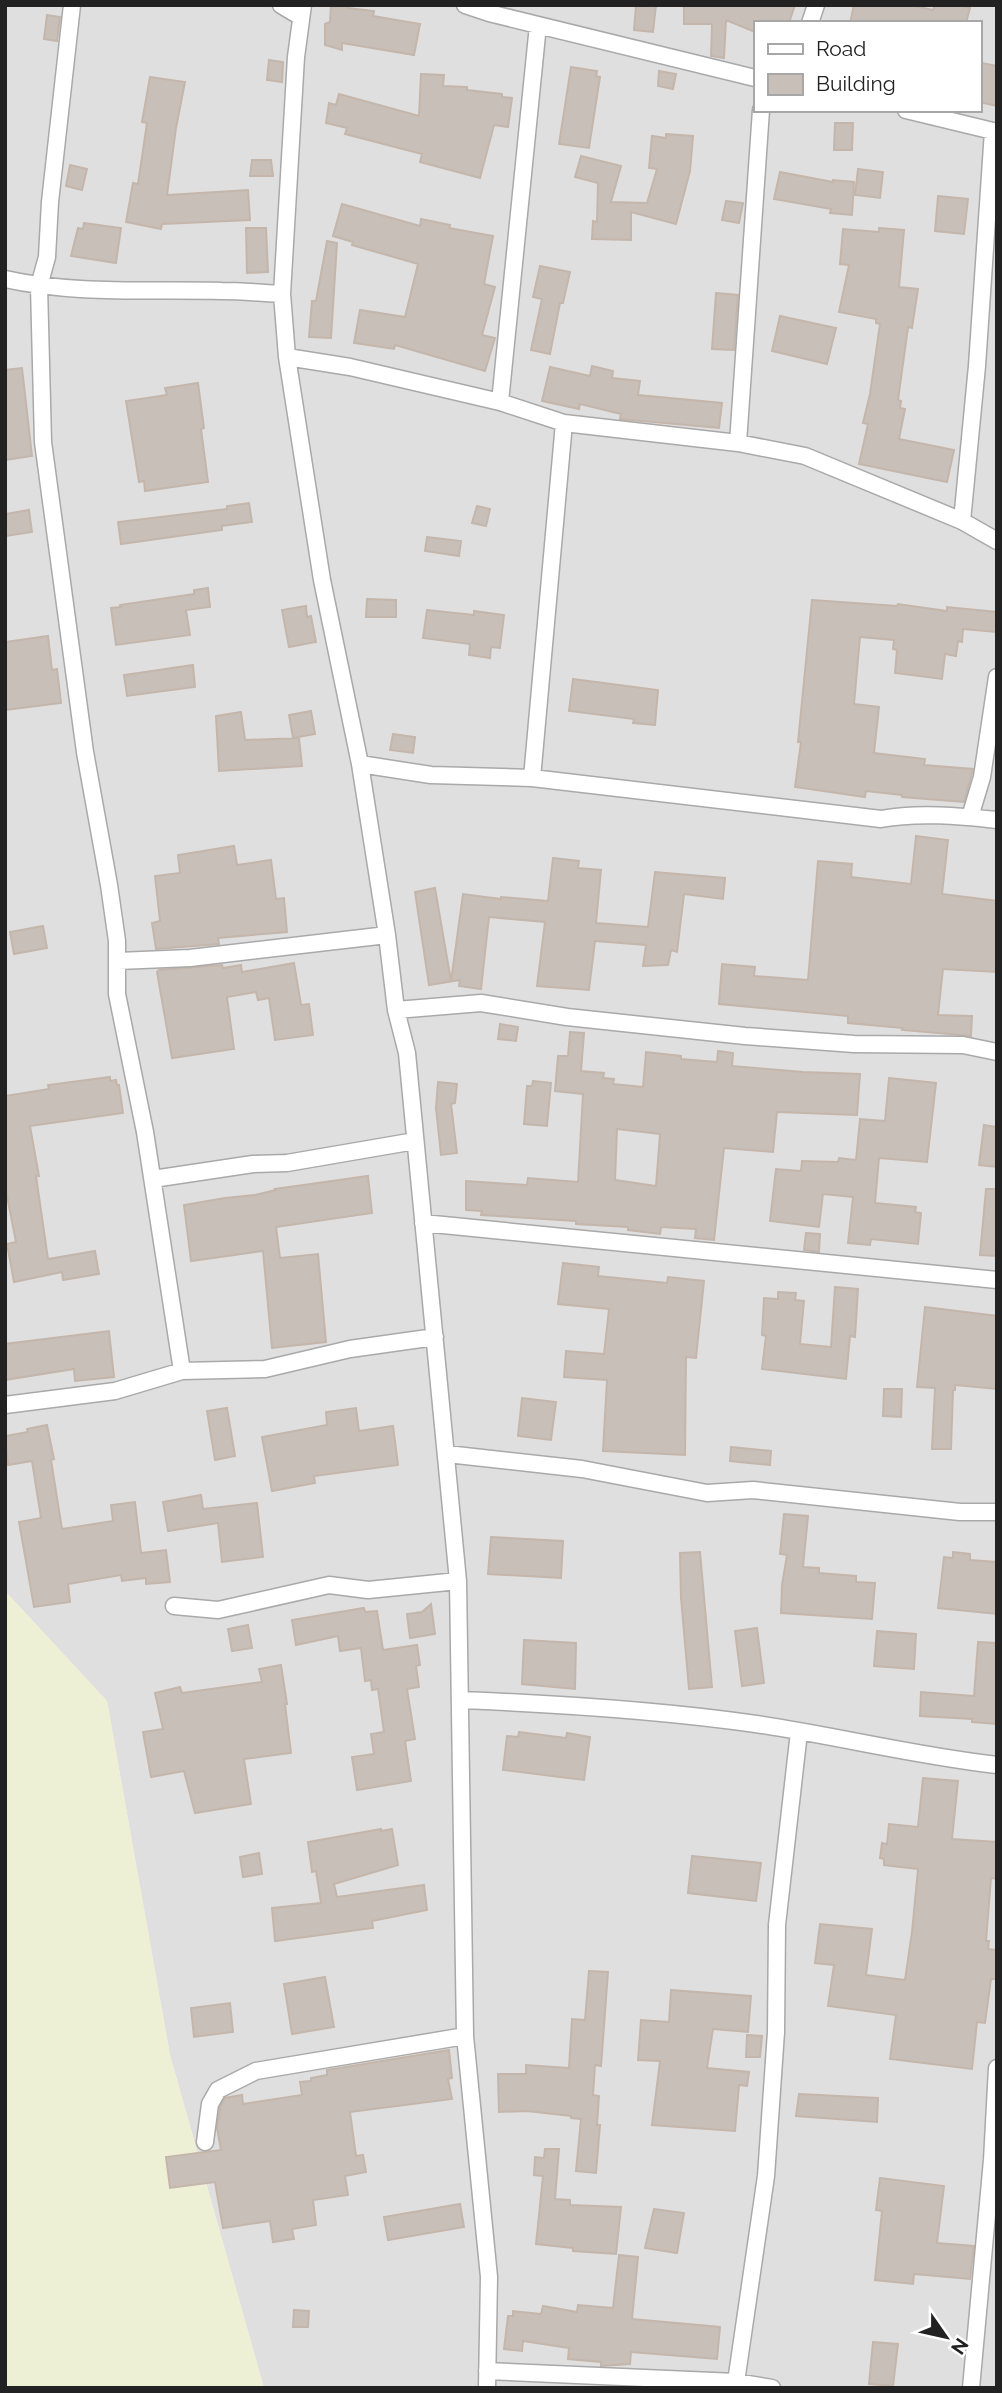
<svg xmlns="http://www.w3.org/2000/svg" width="1002" height="2393" font-family="Raleway,sans-serif">
	<style>
		.residential { fill: #e0dfdf; fill-rule: evenodd }
		.farmland { fill: #eef0d5 }
		.building { fill: #c7bfb8; stroke: #c4b6ab; stroke-width: 2; fill-rule: evenodd }
		.lines { fill: none; stroke-linecap: round; stroke-linejoin: round }
		.street-casing { stroke: #a9a9a9; stroke-width: 19 }
		.street { stroke: #fff; stroke-width: 16 }
	</style>
	<rect width="100%" height="100%" fill="#f2efe9"/>
	<!-- residential -->
	<path class="residential" d="M5,5H997V2388H264L170,2055L107,1701L5,1591ZM755,23H979V110H755Z"/>
	<!-- farmland -->
	<path class="farmland" d="M5,1591L107,1701L170,2055L264,2388H5Z"/>
	<!-- building -->
	<path class="building" d="M331,5H348V8L374,11L373,16L420,24L414,55L342,43V50L325,45V24L330,22Z
		M636,5H656L653,32L634,30Z
		M684,5H795L789,23H755V32L726,20L724,58L711,56L712,24H684Z
		M854,5H910L933,10L935,5H961L970,8L966,23H850Z
		M47,15L60,17L57,41L44,39Z
		M269,60L283,62L282,82L267,80Z
		M982,63L997,66V106L979,102V76Z
		M571,67L597,71L596,76L600,77L589,148L559,144Z
		M659,71L676,74L673,89L658,86Z
		M421,74L444,75L443,86L467,87V90L502,94V97L512,98L508,127L494,125L480,178L420,162L422,154L345,134L347,128L326,123L329,103L336,105L339,94L419,116Z
		M150,77L185,82L176,128L167,195L248,190L250,220L162,224L161,229L126,222L133,183L138,184L147,123L142,122Z
		M835,123H853L852,150H834Z
		M666,134L693,136L690,171L676,224L631,212V240L592,239L593,221L597,222L598,183L575,177L581,156L621,166L611,202L647,203L657,169L649,168L652,136L666,138Z
		M252,160H271L273,176H250Z
		M70,165L87,169L82,190L66,186Z
		M858,169L883,172L880,198L855,195Z
		M780,172L833,182V180L854,182L852,215L830,213L831,209L774,199Z
		M938,196L968,199L964,234L935,231Z
		M726,201L743,203L739,223L722,220Z
		M342,204L420,226L421,219L450,225L449,228L493,236L484,284L495,287L482,335L495,338L485,371L395,345L394,349L354,343L360,310L405,317L418,264L352,245L353,242L333,236Z
		M84,223L121,228L116,263L71,256L78,228L83,229Z
		M246,228H266L268,272L247,273Z
		M879,228L904,230L899,287L918,289L912,328L908,327L898,400L901,401L900,408L905,409L899,439L954,450L947,482L859,464L868,424L863,423L870,394L880,324L876,323V319L839,312L849,265L840,264L843,229L879,232Z
		M327,241L337,243L331,338L309,337L312,301H316Z
		M540,266L570,272L563,303H560L550,354L531,350L542,299L533,297Z
		M716,293L738,295L734,350L712,349Z
		M780,316L836,328L827,364L772,351Z
		M592,366L613,371L612,378L640,381L638,395L722,403L719,428L620,419L621,414L580,404L579,409L542,401L550,367L590,376Z
		M22,368L32,456L5,460V370Z
		M198,383L204,428L201,429L208,482L145,491L144,481L139,482L126,401L167,395L165,388Z
		M249,503L252,522L222,526V530L121,544L118,522L227,509V506Z
		M477,506L490,509L486,526L472,523Z
		M29,510L32,532L5,536V514Z
		M427,537L461,541L459,556L425,551Z
		M208,588L210,607L186,610L190,635L116,645L111,608L121,607L120,605L194,594V590Z
		M367,599L396,600V617H366Z
		M812,600L897,606L898,604L947,611V607L997,612L996,632L963,629L962,642L958,641L956,656L945,654L942,679L895,673L897,650L893,649L894,640L860,637L854,704L879,707L874,753L925,759L924,765L973,769L964,802L902,797V795L866,791L865,797L795,787L801,742H798Z
		M306,606L307,617L311,616L316,642L289,647L282,610Z
		M427,610L474,615V611L504,615L500,648L491,647L490,658L469,655L470,644L423,638Z
		M48,636L52,670L57,669L61,703L5,710V642Z
		M193,665L195,687L127,696L124,675Z
		M573,679L658,690L655,725L633,723L634,719L569,711Z
		M311,711L315,734L293,738L289,715Z
		M241,712L245,740L299,738L302,766L219,771L216,716Z
		M393,734L415,737L413,753L390,750Z
		M916,836L948,840L942,894L997,901V972L943,969L938,1015L972,1016L971,1036L902,1030L903,1028L848,1023V1016L719,1004L722,964L755,967L754,976L808,980L818,861L852,864L851,877L911,884Z
		M234,846L237,865L271,860L276,899L284,898L287,932L218,938L219,944L156,949L152,923L160,921L155,876L180,873L178,855Z
		M553,858L579,861L578,868L601,870L596,923L648,927L655,872L725,878L723,899L684,894L677,952L671,950L668,965L643,966L646,945L595,941L589,990L537,986L545,922L489,917L481,989L459,986L460,980L429,985L415,892L435,888L451,981L463,894L501,899V897L548,901Z
		M43,926L47,948L14,954L10,932Z
		M294,963L301,1005L309,1004L313,1035L275,1040L269,998L258,1000L256,992L227,997L234,1049L172,1058L157,972L159,970L222,965L223,968L241,965L242,972Z
		M500,1024L518,1027L516,1041L498,1039Z
		M570,1032L584,1033L581,1071L604,1073L603,1078L614,1079L613,1084L643,1087L646,1052L681,1056V1059L717,1062L718,1051L733,1053L732,1066L803,1072L860,1074L857,1115L777,1112L773,1152L724,1148L714,1240L695,1238L696,1229L661,1227L660,1234L628,1230V1227L576,1224V1221L481,1215L482,1211L466,1210V1181L527,1185L528,1178L578,1182L583,1094L555,1091L558,1056H568ZM617,1129L660,1134L656,1186L615,1180Z
		M110,1077V1081L116,1080L117,1085H119L123,1113L30,1126L39,1176H36L48,1259L95,1251L99,1274L63,1280L62,1272L14,1282L7,1244L16,1242L5,1186V1096L49,1089L48,1085Z
		M889,1078L936,1083L927,1162L879,1158L875,1203L916,1207L915,1212L921,1213L918,1244L871,1239L870,1245L848,1243L853,1197L823,1194L819,1227L770,1221L776,1169L801,1171L802,1161L838,1162L839,1158L856,1160L860,1119L885,1121Z
		M533,1081L551,1083L547,1126L524,1124L527,1086H532Z
		M438,1082L457,1084L455,1103L451,1104L457,1153L441,1155L436,1108Z
		M984,1125L997,1127V1167L979,1165Z
		M368,1176L372,1213L276,1227L280,1258L318,1254L326,1342L272,1348L263,1251L191,1261L184,1205L225,1198L255,1195L276,1190L275,1189Z
		M986,1189H997V1256L980,1255Z
		M806,1233L820,1234L819,1252L804,1250Z
		M563,1263L599,1267L598,1276L667,1283L668,1277L704,1281L696,1358L686,1357L685,1455L603,1451L607,1380L564,1377L566,1351L604,1354L609,1309L558,1304Z
		M835,1287L858,1289L855,1337L850,1336L846,1379L762,1369L766,1336L762,1335L764,1298L778,1299V1292L796,1293L795,1300L804,1301L800,1344L831,1347Z
		M925,1307L997,1316V1389L955,1385V1390H953L951,1449H932L935,1388L917,1387Z
		M109,1331L114,1377L75,1381L74,1369L5,1380V1344Z
		M884,1389H902L901,1417L883,1416Z
		M522,1398L556,1402L551,1440L518,1436Z
		M227,1408L235,1456L215,1460L207,1411Z
		M356,1408L359,1431L393,1426L398,1465L314,1476L315,1483L272,1491L262,1437L327,1425L326,1412Z
		M47,1425L54,1459L51,1460L62,1529L113,1521L111,1505L135,1502L141,1553L166,1550L170,1582L146,1584V1578L122,1581L121,1575L68,1584L70,1602L34,1607L19,1522L41,1518L32,1461L8,1465L5,1436L28,1432L27,1429Z
		M731,1447L771,1451L770,1465L730,1461Z
		M201,1495L203,1509L257,1503L263,1557L222,1562L218,1523L168,1531L163,1502Z
		M784,1514L808,1516L803,1567L819,1568V1573L856,1576V1582L875,1583L872,1619L781,1613L782,1585L787,1555L780,1554Z
		M491,1537L563,1541L561,1578L488,1574Z
		M700,1552L712,1687L689,1689L681,1598L680,1553Z
		M953,1552L970,1554V1560L997,1562V1614L938,1608L944,1557L953,1558Z
		M431,1604L435,1634L410,1638L407,1614L422,1612Z
		M364,1608L365,1612L377,1611L383,1650L417,1645L420,1665L416,1666L419,1687L407,1689L415,1739L405,1741L411,1781L357,1790L352,1757L374,1754L371,1734L384,1732L378,1689L372,1690L371,1680L365,1681L361,1648L340,1651L338,1636L296,1645L292,1620Z
		M248,1625L252,1648L232,1651L228,1629Z
		M757,1628L764,1683L742,1686L735,1631Z
		M877,1631L916,1634L914,1669L874,1666Z
		M524,1640L576,1643L575,1689L522,1684Z
		M978,1642L997,1643V1724L972,1722V1719L920,1716L921,1692L974,1696Z
		M281,1665L287,1704H285L291,1753L244,1759L251,1804L195,1813L184,1771L151,1777L143,1732L163,1729L155,1693L180,1687L182,1693L262,1682L259,1669Z
		M519,1732L566,1738L567,1733L590,1737L584,1780L503,1770L507,1736L518,1737Z
		M923,1778L958,1781L952,1839L997,1842V1879L991,1878L986,1941H989L988,1949L997,1950V1979H991L985,2023L977,2022L972,2069L890,2059L896,2015L828,2006L834,1965L815,1963L820,1924L872,1929L866,1975L905,1980L912,1932L918,1869L884,1865V1859L880,1858L882,1843L887,1844L889,1824L918,1827Z
		M381,1829V1831L392,1829L398,1865L334,1884L337,1897L424,1885L427,1910L372,1921L373,1928L275,1941L272,1908L321,1903L316,1871L312,1872L308,1842Z
		M259,1853L262,1874L243,1877L240,1857Z
		M692,1856L761,1863L756,1901L688,1893Z
		M589,1971L608,1972L601,2066L595,2065L593,2095L599,2096L597,2125H600L596,2173L576,2171L581,2119L571,2118V2116L527,2111L499,2112L498,2074H526V2065L569,2068L572,2019L585,2020Z
		M325,1977L334,2027L292,2034L284,1984Z
		M671,1990L751,1996L748,2032L713,2029L707,2068L749,2072L747,2086L739,2085L735,2131L652,2125L660,2061L638,2060L641,2020L669,2022Z
		M230,2003L233,2032L194,2037L191,2008Z
		M747,2035L762,2036L760,2057H746Z
		M449,2050L452,2078L448,2079L452,2099L350,2112L356,2156L363,2155L366,2172L345,2176L348,2195L313,2200L316,2225L292,2229L294,2239L273,2242L270,2221L223,2228L215,2182L170,2188L166,2157L221,2150L217,2128L220,2107L225,2098L242,2095L243,2104L302,2095L300,2082L311,2081V2078L327,2075V2070Z
		M799,2094L878,2098L877,2122L796,2116Z
		M545,2149H559L555,2199L570,2200V2205L621,2207L616,2254L573,2251V2248L536,2244L543,2176L534,2175L535,2157L544,2158Z
		M880,2178L944,2186L937,2243L974,2246L970,2279L914,2274L913,2284L875,2280L882,2211L876,2210Z
		M460,2204L464,2227L388,2240L384,2217Z
		M654,2209L684,2213L677,2253L645,2248Z
		M619,2255L638,2257L632,2319L720,2327L717,2359L631,2352L630,2364L601,2366V2362L568,2359L569,2348L523,2341L522,2351L504,2349L508,2316H513V2311L541,2314L543,2306L577,2312L578,2305L613,2308Z
		M294,2310L309,2311L308,2327H293Z
		M873,2342L898,2344L893,2386L869,2384Z"/>
	<g class="lines">
		<defs>
			<path id="street" d="M72,5L50,202L47,257L39,286L43,442L85,752L109,885L117,941V994L145,1132L182,1371
				M281,5L301,17
				M303,5L296,57L282,294L287,357L322,580L360,764L387,935L396,1010L407,1053L458,1581L465,2036L489,2277L487,2388
				M465,5L489,13L755,78
				M810,23L816,5
				M906,110L997,132
				M5,279C77,295 149,289 222,291C242,291 262,293 282,294
				M287,357L350,367L500,402L564,423L738,443L805,456L962,521L997,541
				M500,402L538,25
				M738,443L761,110
				M962,521L977,366L993,131
				M360,764L431,775L532,778L881,819C918,812 960,816 997,820
				M532,778L564,423
				M970,817L982,777L997,677
				M118,961L190,958L387,935
				M396,1010L481,1003L567,1017L745,1036L854,1044L963,1045L997,1052
				M153,1179L253,1164L287,1163L415,1141
				M423,1223L997,1280
				M5,1405L115,1391L182,1371L265,1369L350,1349L435,1337
				M447,1454L582,1469L707,1493L753,1490L960,1512H997
				M174,1606L218,1610L329,1585L368,1590L458,1581
				M461,1700C560,1704 658,1710 756,1724C837,1736 916,1756 997,1765
				M205,2142L210,2104L218,2090L256,2071L465,2036
				M487,2371L736,2382L772,2388
				M736,2382L766,2176L776,2032L777,1925L799,1732
				M971,2388L992,2160L997,2068"/>
		</defs>
		<!-- street casing -->
		<use href="#street" class="street-casing"/>
		<!-- street -->
		<use href="#street" class="street"/>
	</g>
	<!-- border -->
	<rect width="1002" height="2393" fill="none" stroke="#222222" stroke-width="14"/>
	<!-- legend -->
	<rect x="754" y="21" width="228" height="91" fill="#ffffff" stroke="#a7a7a7" stroke-width="2"/>
	<rect x="768" y="44" width="35" height="10" fill="#ffffff" stroke="#a7a7a7" stroke-width="2"/>
	<text x="816" y="56" font-size="21" fill="#222222">Road</text>
	<rect x="768" y="74" width="35" height="21" fill="#c7bfb8" stroke="#a7a7a7" stroke-width="2"/>
	<text x="816" y="91" font-size="21" fill="#222222">Building</text>
	<!-- north arrow -->
	<g transform="translate(946 2337) rotate(124)" stroke="#ffffff" stroke-width="5" paint-order="stroke">
	<path d="M0-5L12 26L0 18L-12 26Z" fill="#222222"/>
	<text y="-10" font-size="19" font-weight="bold" text-anchor="middle" fill="#222222">N</text>
	</g>
</svg>
